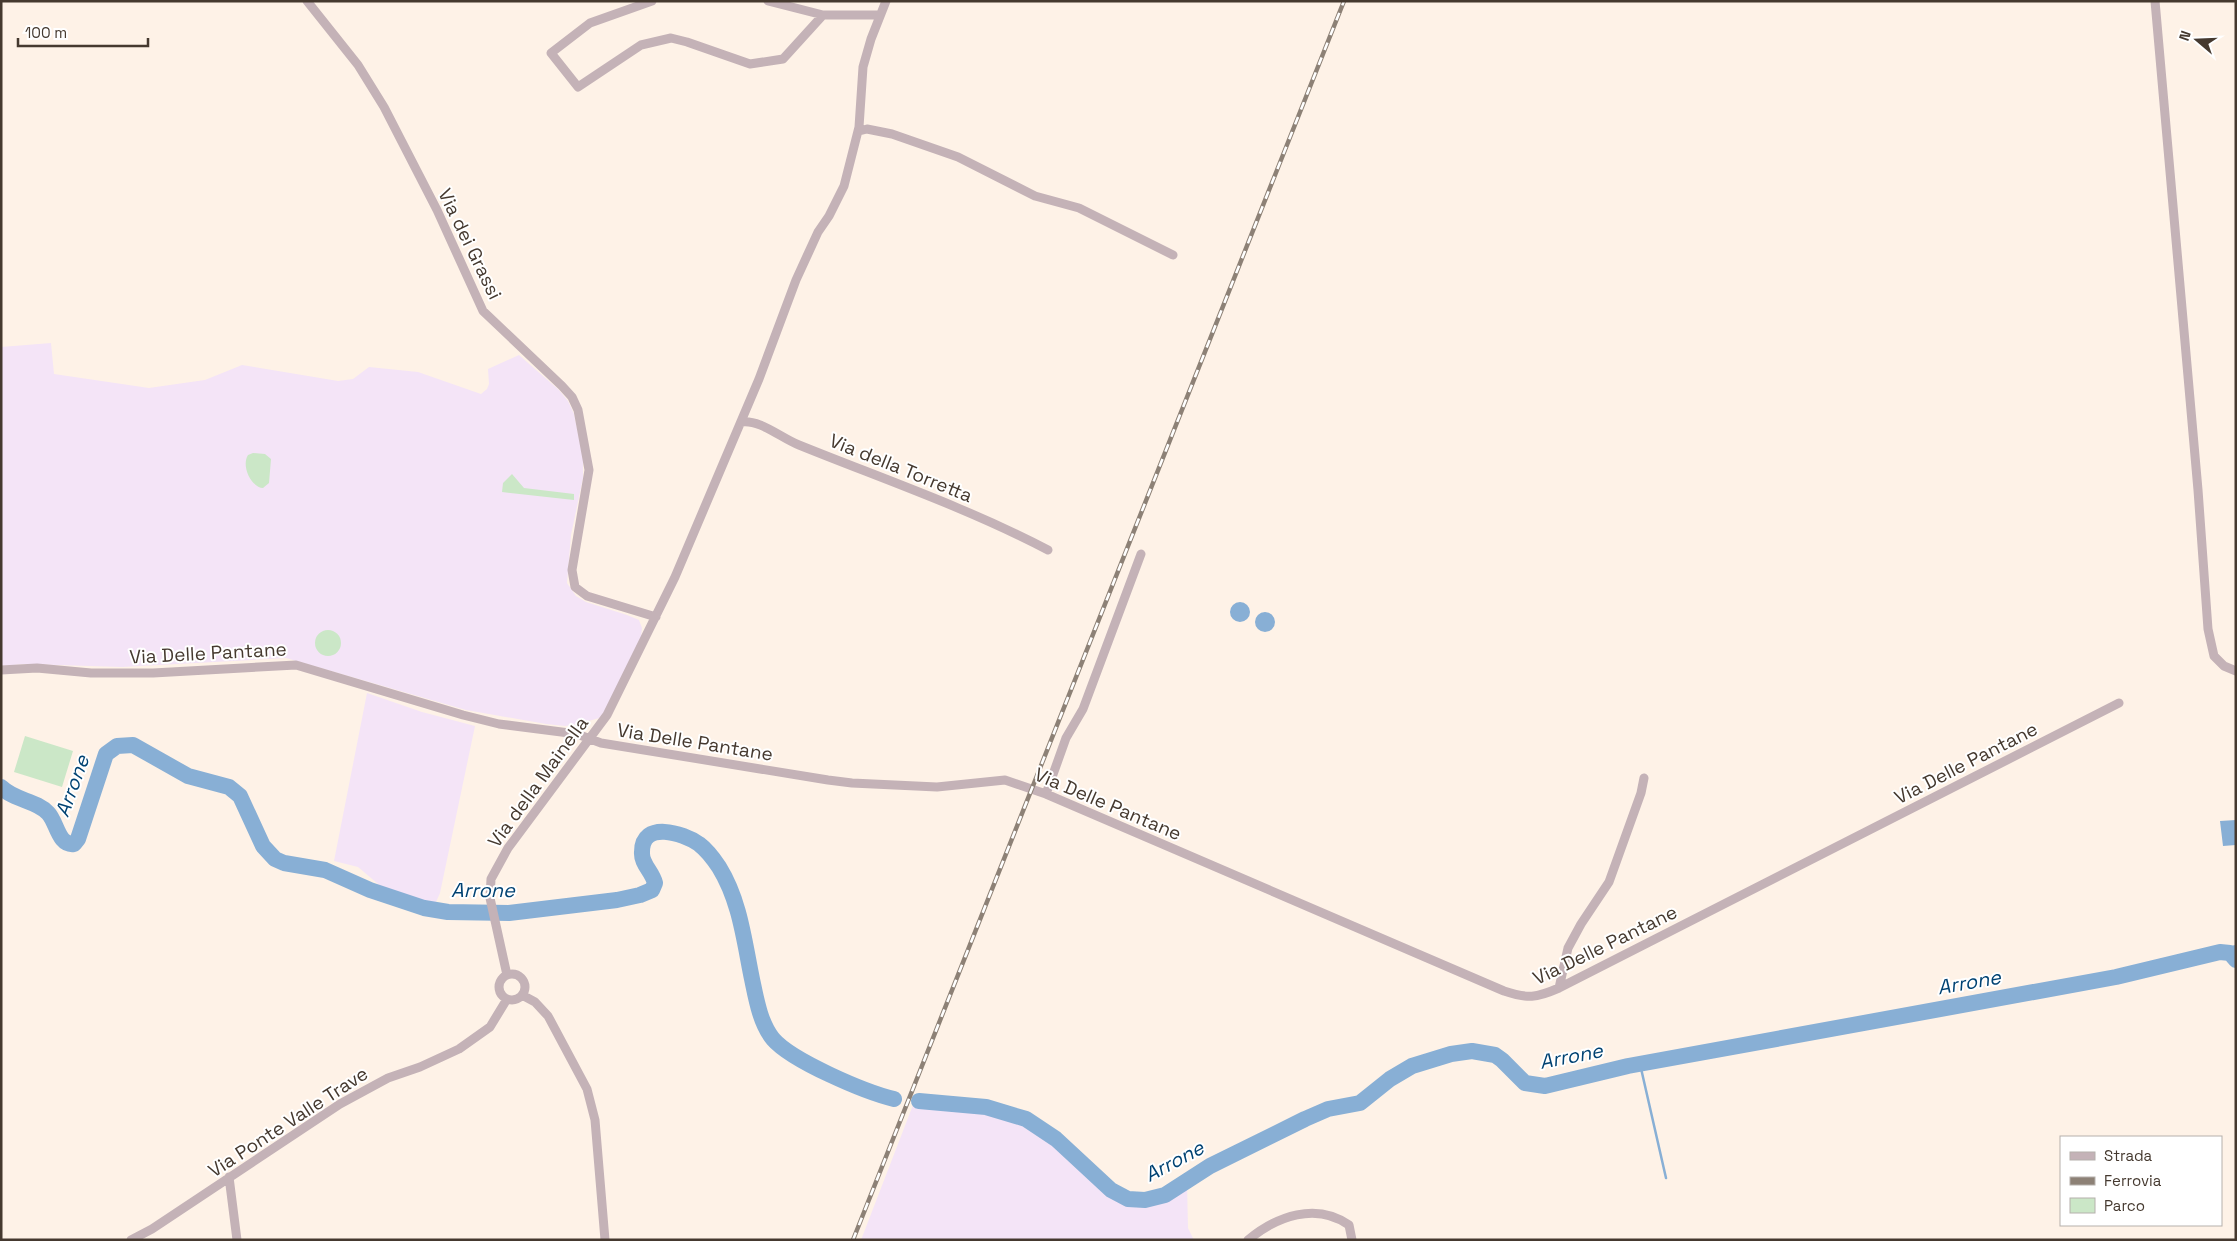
<svg xmlns="http://www.w3.org/2000/svg" width="2237" height="1241" font-family="'Space Grotesk',sans-serif">
	<style>
		.industrial { fill: #f4e4f7 }
		.green { fill: #cbe7c7 }
		.water { fill: #88afd5 }
		.lines { fill: none; stroke-linecap: round; stroke-linejoin: round }
		.stream { stroke: #88afd5; stroke-width: 2.5 }
		.river { stroke: #88afd5; stroke-width: 16 }
		.street { stroke: #c4b2b7; stroke-width: 9 }
		.rail-casing { stroke: #8d8176; stroke-width: 4.5 }
		.rail { stroke: #fff; stroke-width: 2.5; stroke-dasharray: 8; stroke-linecap: butt }
		.labels { text-anchor: middle; dominant-baseline: central; stroke-width: 4; stroke-linejoin: round; paint-order: stroke }
		.street-label { font-size: 19px; fill: #45392f; stroke: #fff }
		.water-label { font-size: 20px; font-style: italic; fill: #004272; stroke: #fff }
	</style>
	<rect width="100%" height="100%" fill="#fef2e7"/>
	<!-- industrial -->
	<path class="industrial" d="M51,343L54,374L149,388L205,380L242,365L338,381L353,379L369,367L418,372L481,394L487,389L489,384L488,369L519,355L559,390L568,401L574,414L583,457V478L571,535L567,583L576,596L586,602L627,615L639,620L642,628L641,637L605,712L599,718L578,724L565,726L546,724L466,710L286,658L122,667L25,664L1,666V347Z
		M367,693L422,712L475,726L440,893L436,902L432,904L384,889L358,867L334,861Z
		M913,1105L982,1109L1019,1119L1054,1142L1096,1182L1119,1199L1136,1203H1156L1187,1183L1188,1228L1194,1240H861Z"/>
	<!-- green -->
	<path class="green" d="M253,453L265,454L271,459L269,483L263,488C251,487 241,466 248,455Z
		M512,474L524,488L574,494V500L502,492L503,483Z
		M315 643a13 13 0 1 1 26 0a13 13 0 1 1-26 0Z
		M25,736L73,751L62,787L14,772Z"/>
	<!-- water -->
	<path class="water" d="M1230 612a10 10 0 1 1 20 0a10 10 0 1 1-20 0Z
		M1255 622a10 10 0 1 1 20 0a10 10 0 1 1-20 0Z
		M2236,820V845L2223,846L2220,821Z"/>
	<g class="lines">
		<!-- stream -->
		<path class="stream" d="M2220,952L2236,946
			M1640,1064L1666,1178"/>
		<!-- river -->
		<path class="river" d="M1,787C15,801 36,800 48,813C57,822 58,846 74,844L78,839L106,754L117,746L133,745L188,776L229,787L240,796L263,846L275,859L284,863L325,870L370,890L424,908L448,912L509,913L617,900L640,895L652,890L655,883C652,871 641,864 642,852C642,820 683,833 699,844C707,850 713,858 719,867C740,901 744,940 752,979C756,998 760,1023 773,1039C792,1061 865,1092 894,1099
			M919,1101L986,1107L1026,1119L1056,1139L1111,1190L1128,1199L1145,1200L1165,1195L1210,1166L1305,1119L1328,1109L1360,1103L1390,1079L1412,1066L1451,1054L1472,1051L1495,1055L1502,1060L1525,1083L1545,1086L1628,1066L2116,977L2220,952L2230,953L2236,960"/>
		<!-- street -->
		<path class="street" d="M307,1L358,65L384,107L437,210L483,311L562,386L572,397L578,410L589,470L572,570L575,587L587,596L656,617
			M652,1L590,23L551,53L578,87L641,45L671,38L687,42L750,64L783,59L823,15
			M768,1L823,15H880
			M2155,1L2198,490L2208,629L2214,656L2224,666L2236,671
			M859,131L867,129L892,134L958,157L1035,196L1079,208L1173,255
			M741,422C760,419 781,438 799,445C883,479 968,508 1048,550
			M1,670L37,668L91,673H153L296,665L463,715L499,724L577,734L601,743L828,780L852,783L937,787L1005,780L1046,794L1504,991C1528,999 1536,998 1559,988L2119,703
			M1046,794L1066,738L1083,709L1141,554
			M499 987a13 13 0 1 1 26 0a13 13 0 1 1-26 0Z
			M507,975L490,898L491,879L508,848L607,715L675,577L759,379L796,280L818,232L829,216L844,186L859,127L863,67L871,39L886,1
			M1559,988L1568,948L1581,924L1609,882L1641,793L1644,778
			M522,995L535,1002L548,1016L587,1089L595,1120L605,1240
			M229,1177L237,1240
			M131,1240L152,1229L340,1104L388,1078L420,1067L459,1049L490,1027L507,999
			M1248,1240C1277,1216 1316,1202 1349,1225L1352,1240"/>
		<defs>
			<path id="rail" d="M853,1240L1344,1"/>
		</defs>
		<!-- rail casing -->
		<use href="#rail" class="rail-casing"/>
		<!-- rail -->
		<use href="#rail" class="rail"/>
	</g>
	<g class="labels">
		<!-- street labels -->
		<g class="street-label">
			<text transform="translate(470 244) rotate(64)">Via dei Grassi</text>
			<text transform="translate(901 468) rotate(22)">Via della Torretta</text>
			<text transform="translate(208 653) rotate(-3)">Via Delle Pantane</text>
			<text transform="translate(695 742) rotate(9)">Via Delle Pantane</text>
			<text transform="translate(1966 763) rotate(-27)">Via Delle Pantane</text>
			<text transform="translate(538 782) rotate(-54)">Via della Mainella</text>
			<text transform="translate(1108 804) rotate(23)">Via Delle Pantane</text>
			<text transform="translate(1605 945) rotate(-26)">Via Delle Pantane</text>
			<text transform="translate(288 1122) rotate(-33)">Via Ponte Valle Trave</text>
		</g>
		<!-- water labels -->
		<g class="water-label">
			<text transform="translate(72 786) rotate(-70)">Arrone</text>
			<text x="483" y="890">Arrone</text>
			<text transform="translate(1969 982) rotate(-10)">Arrone</text>
			<text transform="translate(1571 1056) rotate(-11)">Arrone</text>
			<text transform="translate(1174 1161) rotate(-28)">Arrone</text>
		</g>
	</g>
	<!-- border -->
	<rect width="2237" height="1241" fill="none" stroke="#45392f" stroke-width="5"/>
	<!-- legend -->
	<rect x="2060" y="1136" width="162" height="90" fill="#ffffff" stroke="#b5b0ac"/>
	<rect x="2070" y="1152" width="25" height="8" fill="#c4b2b7" stroke="#b5b0ac"/>
	<text x="2104" y="1161" font-size="15" fill="#45392f">Strada</text>
	<rect x="2070" y="1177" width="25" height="8" fill="#8d8176" stroke="#b5b0ac"/>
	<text x="2104" y="1186" font-size="15" fill="#45392f">Ferrovia</text>
	<rect x="2070" y="1198" width="25" height="15" fill="#cbe7c7" stroke="#b5b0ac"/>
	<text x="2104" y="1211" font-size="15" fill="#45392f">Parco</text>
	<!-- north arrow -->
	<g transform="translate(2197 40) rotate(289)" stroke="#ffffff" stroke-width="4" paint-order="stroke">
	<path d="M0-4L9 19L0 12L-9 19Z" fill="#45392f"/>
	<text y="-8" font-size="14" font-weight="bold" text-anchor="middle" fill="#45392f">N</text>
	</g>
	<!-- scale -->
	<path d="M18 38v8h130v-8" fill="none" stroke="#45392f" stroke-width="2.5"/>
	<text x="25" y="38" font-size="15" fill="#45392f" stroke="#ffffff" stroke-width="4" paint-order="stroke">100 m</text>
</svg>
